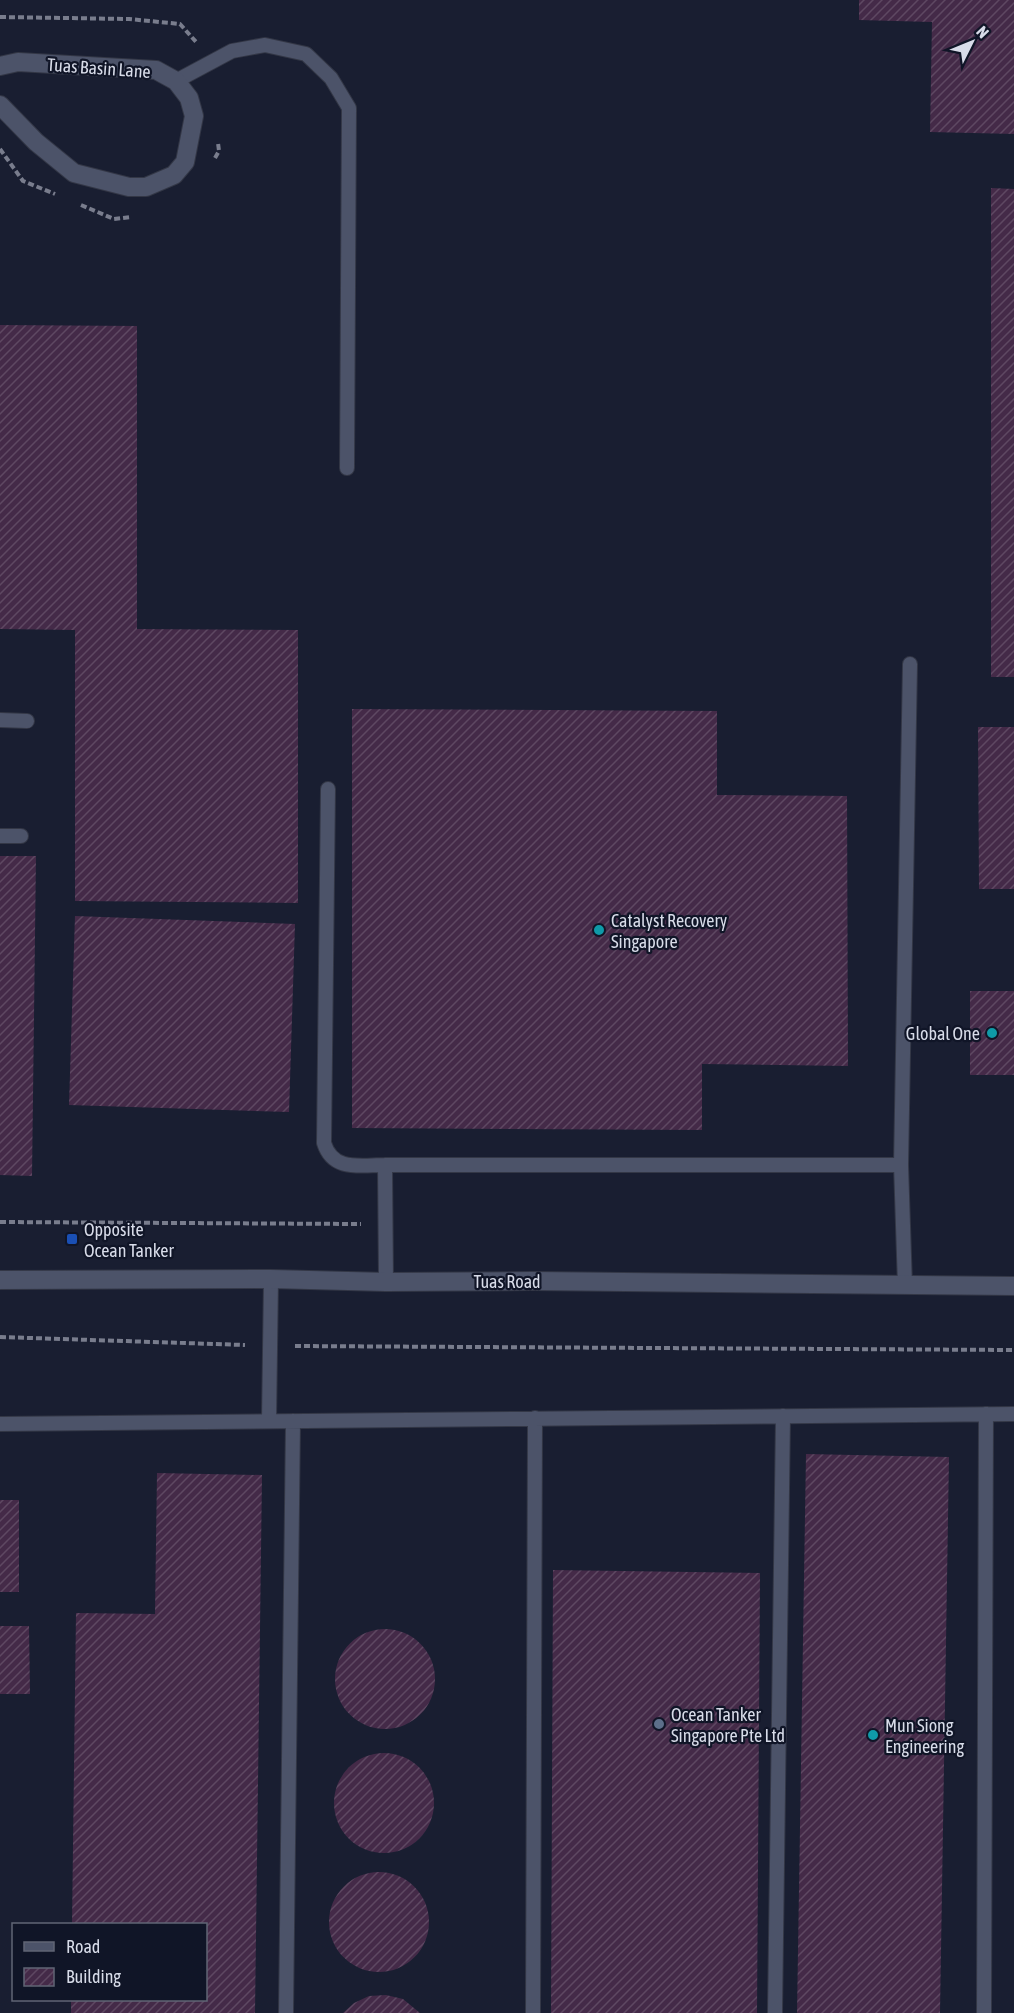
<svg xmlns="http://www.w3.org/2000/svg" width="1014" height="2013" font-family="'Asap Condensed',sans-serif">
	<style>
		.building { fill: url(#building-hatch) }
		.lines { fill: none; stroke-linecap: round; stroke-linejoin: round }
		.lane-casing { stroke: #333746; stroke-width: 16 }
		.street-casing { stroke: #333746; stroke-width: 20 }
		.path { stroke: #797d8d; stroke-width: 4; stroke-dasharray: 6 3; stroke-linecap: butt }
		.lane { stroke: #4c5369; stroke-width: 14 }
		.street { stroke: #4c5369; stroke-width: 18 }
		.culture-dot { fill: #0f9aa8; stroke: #101527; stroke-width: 2 }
		.transit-dot { fill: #1a4fb4; stroke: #101527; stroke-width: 2 }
		.service-dot { fill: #5c6f8a; stroke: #101527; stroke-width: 2 }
		.labels { text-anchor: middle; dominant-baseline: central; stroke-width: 4.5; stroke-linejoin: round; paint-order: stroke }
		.street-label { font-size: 18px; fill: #d8dce9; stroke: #101527 }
		.poi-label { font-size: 18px; fill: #d8dce9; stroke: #101527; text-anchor: start }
	</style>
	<defs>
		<pattern id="building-hatch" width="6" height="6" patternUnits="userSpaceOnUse" patternTransform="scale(1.5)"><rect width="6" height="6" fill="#442a48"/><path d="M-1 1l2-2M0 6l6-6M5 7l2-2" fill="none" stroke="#5e4862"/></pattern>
	</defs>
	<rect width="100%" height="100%" fill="#191e31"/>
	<!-- building -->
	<path class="building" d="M859,0H1014V134L930,132L932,22L859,20Z
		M991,188L1014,189V677H991Z
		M0,325L137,326V629L298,630V903L75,901V630L0,629Z
		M352,709L717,711V795L847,796L848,1066L702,1064V1130L352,1128Z
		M978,727H1014V889H979Z
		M0,856H36L32,1176L0,1175Z
		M75,916L295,924L289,1112L69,1105Z
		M970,991H1014V1075H970Z
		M806,1454L949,1457L940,2013H797Z
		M157,1473L262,1475L255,2013H71V2000H206V1924H72L76,1613L155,1614Z
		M0,1500H19V1592H0Z
		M553,1570L760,1573L757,2013H551Z
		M0,1626H29L30,1694H0Z
		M335 1679a50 50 0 1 1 100 0a50 50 0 1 1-100 0Z
		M334 1803a50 50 0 1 1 100 0a50 50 0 1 1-100 0Z
		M329 1922a50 50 0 1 1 100 0a50 50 0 1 1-100 0Z
		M386,1995L403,1999L420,2013H343L354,2003L369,1996Z"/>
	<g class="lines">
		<defs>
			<path id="lane" d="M176,81L232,51L265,45L306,54L331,78L349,108L347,468
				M0,720L27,721
				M328,789L324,1143C333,1172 360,1165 385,1165H901
				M0,836H21
				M385,1165L386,1282
				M905,1286L901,1165L910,664
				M269,1421L271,1279
				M0,1424L1014,1414
				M286,2013L293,1421
				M533,2013L535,1418
				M775,2013L783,1416
				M984,2013L986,1414"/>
			<path id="street" d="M0,66L18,62L156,70L176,81L189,98L194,116L185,162L174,175L146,187H129L74,173L36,142L0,105
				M0,1280L271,1279L386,1282L532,1281L1014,1286"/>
		</defs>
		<!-- lane casing -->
		<use href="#lane" class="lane-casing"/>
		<!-- street casing -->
		<use href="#street" class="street-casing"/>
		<!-- path -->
		<path class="path" d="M0,17L129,19L180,24L197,43
			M0,149L23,181L55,194
			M215,158L219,151L218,143
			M81,205L114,219L131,217
			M0,1222L361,1224
			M0,1337L245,1345
			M295,1346L1014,1350"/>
		<!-- lane -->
		<use href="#lane" class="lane"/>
		<!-- street -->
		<use href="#street" class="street"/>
	</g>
	<!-- markers -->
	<g class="culture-dot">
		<circle cx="599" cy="930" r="6"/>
		<circle cx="992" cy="1033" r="6"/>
		<circle cx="873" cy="1735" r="6"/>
	</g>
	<rect class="transit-dot" x="66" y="1233" width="12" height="12" rx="3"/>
	<circle class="service-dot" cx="659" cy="1724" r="6"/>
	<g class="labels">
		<!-- street labels -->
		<g class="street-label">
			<text transform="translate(99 68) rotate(4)">Tuas Basin Lane</text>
			<text x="507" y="1281">Tuas Road</text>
		</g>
		<!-- poi labels -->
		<g class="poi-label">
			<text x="611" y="920">Catalyst Recovery<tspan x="611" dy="21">Singapore</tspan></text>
			<text x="980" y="1033" text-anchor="end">Global One</text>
			<text x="84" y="1229">Opposite<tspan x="84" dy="21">Ocean Tanker</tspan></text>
			<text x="671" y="1714">Ocean Tanker<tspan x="671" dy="21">Singapore Pte Ltd</tspan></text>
			<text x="885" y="1725">Mun Siong<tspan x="885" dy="21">Engineering</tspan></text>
		</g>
	</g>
	<!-- legend -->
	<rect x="12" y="1923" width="195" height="78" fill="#101527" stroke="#606575" stroke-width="1.5"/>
	<rect x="24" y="1942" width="30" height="9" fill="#4c5369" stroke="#606575" stroke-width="1.5"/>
	<text x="66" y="1953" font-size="18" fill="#d8dce9">Road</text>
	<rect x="24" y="1968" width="30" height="18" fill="url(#building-hatch)" stroke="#606575" stroke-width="1.5"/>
	<text x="66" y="1983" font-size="18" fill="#d8dce9">Building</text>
	<!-- north arrow -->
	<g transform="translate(972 42) rotate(47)" stroke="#101527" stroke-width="4.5" paint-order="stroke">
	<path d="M0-4.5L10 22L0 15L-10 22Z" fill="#d8dce9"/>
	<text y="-9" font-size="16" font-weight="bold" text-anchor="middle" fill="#d8dce9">N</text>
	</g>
</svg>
